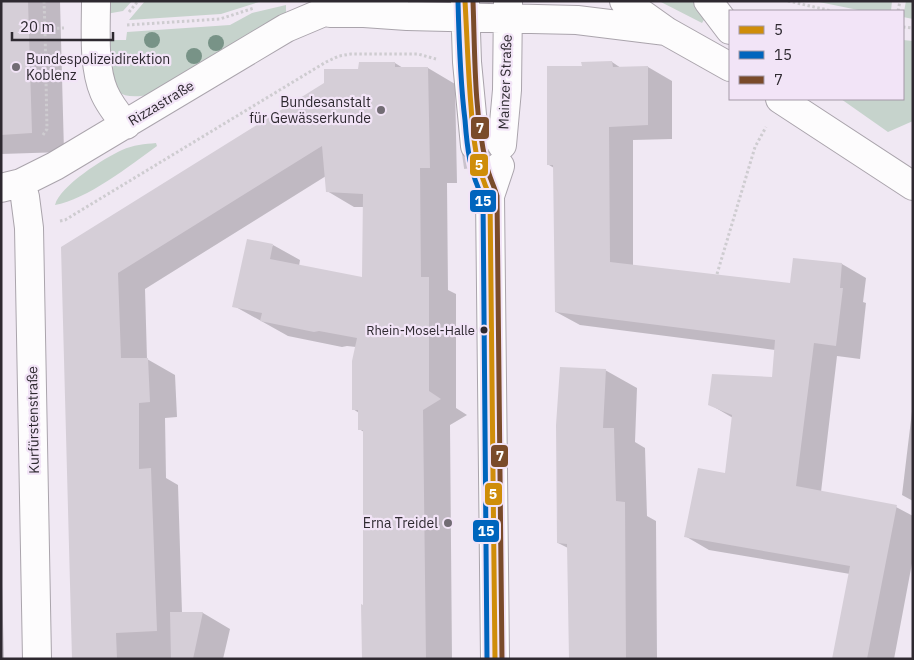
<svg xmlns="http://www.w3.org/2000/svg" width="914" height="660" font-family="'IBM Plex Sans',sans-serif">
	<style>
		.green { fill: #c6d3cc }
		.shadow { fill: #0003 }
		.building { fill: #d5ced7 }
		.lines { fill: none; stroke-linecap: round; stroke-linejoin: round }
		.minor-tunnel { stroke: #c9c2cc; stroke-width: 28; stroke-dasharray: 28 14; stroke-linecap: butt }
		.minor-casing { stroke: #aaa4ac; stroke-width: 30 }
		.major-casing { stroke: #aaa4ac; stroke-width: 30 }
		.path { stroke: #ceccd0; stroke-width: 3; stroke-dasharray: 2.5 2.5; stroke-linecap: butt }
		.minor { stroke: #fdfcfd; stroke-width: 28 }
		.major { stroke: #fdfcfd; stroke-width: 28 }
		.bus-1-casing { stroke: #f2e4f7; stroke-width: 9 }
		.bus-2-casing { stroke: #f2e4f7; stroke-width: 9 }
		.bus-3-casing { stroke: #f2e4f7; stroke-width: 9 }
		.bus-1 { stroke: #cf8d0a; stroke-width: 5 }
		.bus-2 { stroke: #0065bd; stroke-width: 5 }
		.bus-3 { stroke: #7a4b2a; stroke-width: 5 }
		.tree { fill: #789387 }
		.poi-dot { fill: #726c74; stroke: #f2e4f7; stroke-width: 2 }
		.bus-dot { fill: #2e2930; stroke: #f2e4f7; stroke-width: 2 }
		.labels { text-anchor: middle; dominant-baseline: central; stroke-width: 4.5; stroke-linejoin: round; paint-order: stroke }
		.bus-label { font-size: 13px; fill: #2e2930; stroke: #f2e4f7; text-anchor: end }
		.poi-label { font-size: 14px; fill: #2e2930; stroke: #f2e4f7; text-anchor: end }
		.street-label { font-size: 14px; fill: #2e2930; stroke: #f2e4f7 }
		.line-badge { stroke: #f2e4f7; stroke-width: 2 }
		.badge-label { font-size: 14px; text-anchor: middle; font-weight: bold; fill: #fff }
	</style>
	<rect width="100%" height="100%" fill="#f0e8f3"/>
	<!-- green -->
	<path class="green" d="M106,1H132L123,11L106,14Z
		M145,1H262L221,14L129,20Z
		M659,1H693L707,15L702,23Z
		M814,1H892L891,11H863Z
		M906,1H913V19L903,17Z
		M286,5V13L260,27L153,94C104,105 110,76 106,40H126L127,32L230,25L252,13Z
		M903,40L913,41V121L888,132L841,99H903Z
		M156,143L157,146C131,165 86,200 55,205C60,186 104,158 122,150C133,145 145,144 156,143Z"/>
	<!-- shadow -->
	<path class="shadow" d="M1,1H60L64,152L1,154Z
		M612,62L621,68L648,67L672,81V139L633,140V266L791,284L794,259L842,264L866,278L863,302L866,303L860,359L837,356L821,492L896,507L913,516V558L894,659H833L850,574L709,550L685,536L726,474L733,418L709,404L773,379L775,350L580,325L556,312L554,168L549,165L583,67Z
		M395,63L403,68H428L455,84L457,183H447L448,290L456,294V408L467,415L450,425L452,659H363L365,606L364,432L359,429V413L353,409L356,347L347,346L342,347L288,336L234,306L273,245L300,260L299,266L363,279L364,207H354L327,191L326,176L145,289L147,359L175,375L177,417L165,418L166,478L178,485L182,613H203L230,629L223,659H73L62,247L359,70Z
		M605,370L637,388L635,442L645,448L647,516L656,521L657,659H570L568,548L558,543Z
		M913,403V501L902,495Z
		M1,547L4,659H1Z"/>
	<!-- building -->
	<path class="building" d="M1,1H28L32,133L1,135Z
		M612,61L613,67L648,66V125L609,127L610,262L790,283L793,258L842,263L840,288H843L836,346L814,343L796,486L897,505L867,659H832L850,566L684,537L698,468L725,473L732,415L708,405L712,374L772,377L775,340L555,312L553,165H547V66H582L581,62Z
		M359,62H395V67H428L430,168H420L421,277H429V391L441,399L423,410L426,659H362L361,604L363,605V430H358V410H352V361L357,338L319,331L314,332L260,321L262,313L232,307L247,239L273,244L270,259L362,277L363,194L326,192L322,146L118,273L121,358H148L150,402L139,403V469L151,468L157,631L116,633L117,659H72L61,247L324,83V69H358Z
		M560,367L606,369L603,428H614L616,501L625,502L626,659H569L567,544L557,543L556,425Z
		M170,612H203L193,659H171Z"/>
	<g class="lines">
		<!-- minor-tunnel -->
		<path class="minor-tunnel" d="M475,146L478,167"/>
		<defs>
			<path id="minor" d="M96,1C96,29 93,66 104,92C109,104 117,114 126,125
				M465,1L467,62L475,146
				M624,1L666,31L730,67
				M330,13H364L407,16L577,20L666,31
				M780,99L913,186
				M502,145L507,90L508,2
				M21,183L25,197L29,228L37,659
				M1,188L21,183L55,166L286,28L350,1
				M495,659L490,196L500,166"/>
			<path id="major" d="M708,1L730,30
				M782,99L784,101"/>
		</defs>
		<!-- minor casing -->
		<use href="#minor" class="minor-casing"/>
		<!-- major casing -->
		<use href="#major" class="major-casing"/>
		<!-- path -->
		<path class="path" d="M44,1L45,29L64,28
			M788,1L832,11
			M898,11L900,1
			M129,12L138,1
			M127,25L220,19L254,8
			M903,27L913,28
			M43,135L47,129L45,29
			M60,221L65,220L326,62L339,56L351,54H418L436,59
			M717,274L755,147L766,127"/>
		<!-- minor -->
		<use href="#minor" class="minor"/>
		<!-- major -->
		<use href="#major" class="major"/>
		<defs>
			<path id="bus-1" d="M465,1C467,36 468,71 471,106C473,137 476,168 490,196L495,659"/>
			<path id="bus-2" d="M458,1C459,41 460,81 465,120C467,147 470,174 483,198L487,659"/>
			<path id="bus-3" d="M473,1C475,55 474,111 486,163C488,175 494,185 497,196L502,659"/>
		</defs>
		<!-- bus-1 casing -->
		<use href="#bus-1" class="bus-1-casing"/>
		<!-- bus-2 casing -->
		<use href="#bus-2" class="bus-2-casing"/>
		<!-- bus-3 casing -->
		<use href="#bus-3" class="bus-3-casing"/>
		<!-- bus-1 -->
		<use href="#bus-1" class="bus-1"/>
		<!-- bus-2 -->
		<use href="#bus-2" class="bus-2"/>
		<!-- bus-3 -->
		<use href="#bus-3" class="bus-3"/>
	</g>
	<!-- trees -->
	<g class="tree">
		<circle cx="152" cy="40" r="8"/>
		<circle cx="216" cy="43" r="8"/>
		<circle cx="194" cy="56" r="8"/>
	</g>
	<!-- markers -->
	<g class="poi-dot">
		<circle cx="16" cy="67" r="5"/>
		<circle cx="381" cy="110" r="5"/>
		<circle cx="448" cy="523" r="5"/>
	</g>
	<circle class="bus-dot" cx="484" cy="330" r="4.5"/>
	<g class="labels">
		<!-- bus labels -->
		<g class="bus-label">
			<text x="475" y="330">Rhein-Mosel-Halle</text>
		</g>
		<!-- poi labels -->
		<g class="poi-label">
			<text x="26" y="59" text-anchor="start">Bundespolizeidirektion<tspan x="26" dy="16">Koblenz</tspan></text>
			<text x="371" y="102">Bundesanstalt<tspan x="371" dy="16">für Gewässerkunde</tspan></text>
			<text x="438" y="523">Erna Treidel</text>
		</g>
		<!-- street labels -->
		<g class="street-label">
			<text transform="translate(505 82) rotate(-88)">Mainzer Straße</text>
			<text transform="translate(161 103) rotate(-31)">Rizzastraße</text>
			<text transform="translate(33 420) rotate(-91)">Kurfürstenstraße</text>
		</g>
	</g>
	<g class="line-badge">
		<rect x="470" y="116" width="20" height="24" rx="5" fill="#7a4b2a"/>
		<rect x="469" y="153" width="20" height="24" rx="5" fill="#cf8d0a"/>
		<rect x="469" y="189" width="28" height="24" rx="5" fill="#0065bd"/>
		<rect x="490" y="444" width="19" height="24" rx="5" fill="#7a4b2a"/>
		<rect x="484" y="482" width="19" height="24" rx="5" fill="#cf8d0a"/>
		<rect x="472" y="519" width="28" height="24" rx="5" fill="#0065bd"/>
	</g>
	<g class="badge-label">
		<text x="480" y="133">7</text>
		<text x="479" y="170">5</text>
		<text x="483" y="206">15</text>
		<text x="500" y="461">7</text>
		<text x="493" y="499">5</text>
		<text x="486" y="536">15</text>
	</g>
	<!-- border -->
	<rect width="914" height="660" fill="none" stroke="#2e2930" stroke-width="5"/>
	<!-- legend -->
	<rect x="729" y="10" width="175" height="90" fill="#f2e4f7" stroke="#a499a7"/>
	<rect x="739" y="26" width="25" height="8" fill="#cf8d0a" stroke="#a499a7"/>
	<text x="774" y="35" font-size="15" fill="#2e2930">5</text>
	<rect x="739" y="51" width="25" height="8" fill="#0065bd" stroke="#a499a7"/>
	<text x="774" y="60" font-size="15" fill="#2e2930">15</text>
	<rect x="739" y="76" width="25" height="8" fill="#7a4b2a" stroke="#a499a7"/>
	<text x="774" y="85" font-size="15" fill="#2e2930">7</text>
	<!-- scale -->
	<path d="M12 32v8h101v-8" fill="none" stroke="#2e2930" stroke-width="2.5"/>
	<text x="20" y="32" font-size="15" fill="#2e2930" stroke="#f2e4f7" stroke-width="4" paint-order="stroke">20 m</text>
</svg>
